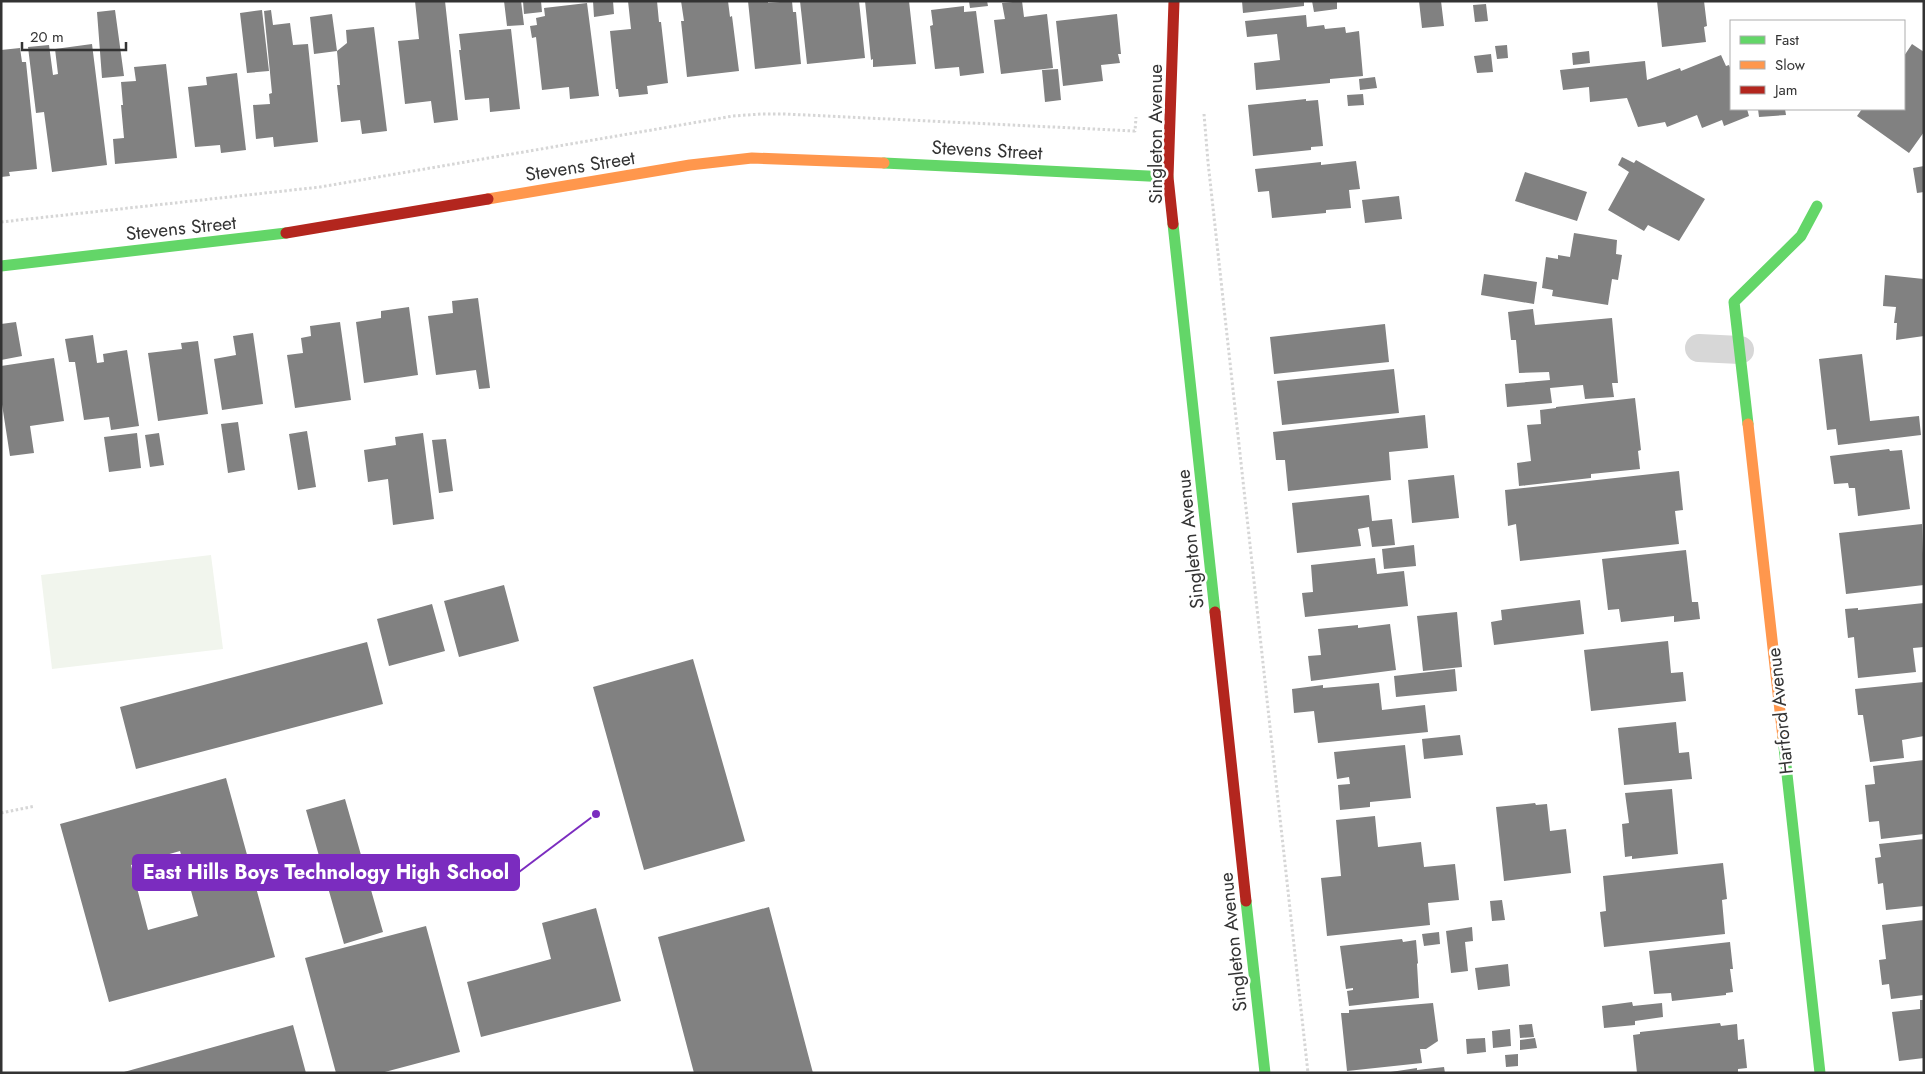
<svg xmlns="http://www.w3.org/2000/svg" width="1925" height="1074" font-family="Jost,sans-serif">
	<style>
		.green { fill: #f1f5ed }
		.building { fill: #818181; fill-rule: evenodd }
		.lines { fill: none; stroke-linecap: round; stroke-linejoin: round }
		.path { stroke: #d6d6d6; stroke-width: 3; stroke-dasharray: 2.5 2.5; stroke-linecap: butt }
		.street { stroke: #d7d7d7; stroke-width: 28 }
		.fast { stroke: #63d668; stroke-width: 11 }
		.slow { stroke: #ff974d; stroke-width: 11 }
		.jam { stroke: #b3261e; stroke-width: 11 }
		.labels { text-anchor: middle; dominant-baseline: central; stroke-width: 5; stroke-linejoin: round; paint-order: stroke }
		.street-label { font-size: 19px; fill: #333; stroke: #fff }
		.leader { fill: none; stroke: #7b2cbf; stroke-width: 2 }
		.callout-dot { fill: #7b2cbf; stroke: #fff; stroke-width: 2 }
		.callout { fill: #7b2cbf; stroke: #7b2cbf; stroke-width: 2 }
		.callout-label { font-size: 20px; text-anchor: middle; font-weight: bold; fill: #fff }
	</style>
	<rect width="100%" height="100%" fill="#fff"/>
	<!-- green -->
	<path class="green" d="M211,555L223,649L52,669L41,575Z"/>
	<!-- building -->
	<path class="building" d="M415,1H445L458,120L434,123L431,101L405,104L398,41L419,39Z
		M504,1H521L524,25L507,26Z
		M523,1H541L542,12L524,14Z
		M593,1H613L614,14L594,17Z
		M628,1H657L659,22H661L668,83L647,86L648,94L619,97L618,89H616L610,31L631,29Z
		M681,1H728L730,17L732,16L739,71L687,77L681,21H684Z
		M748,1H768V3L792,1L793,12H796L801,64L755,69Z
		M800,1H859L865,58L807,64Z
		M865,1H909L916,64L873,67V59L871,60Z
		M969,1H987L988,6L970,8Z
		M1022,1L1024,17L1047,14L1053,68L1001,74L994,20L1005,19L1002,3Z
		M1242,1H1304V6L1243,13Z
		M1312,1H1337V9L1314,12Z
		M1419,1H1441L1444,26L1422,28Z
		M1657,1H1704L1707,26L1704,27L1706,42L1662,47Z
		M587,3L599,96L570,99L569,87L542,90L536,37L532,38L530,26L537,25L536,18L545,16L544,8Z
		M1486,4L1488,21L1475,22L1473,5Z
		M964,6V12L976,11L984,73L960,76L959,67L935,69L930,26L933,25L931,10Z
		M115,10L124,76L102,78L97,12Z
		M262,10L269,71L247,73L240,13Z
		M271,10L273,25L290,23L293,45L308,44L318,142L274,147L273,137L256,139L253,105L270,104L269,94L272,93L264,11Z
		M332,14L337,51L347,43L346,30L374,27L387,131L362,134L360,120L341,122L337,85H340L337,51L314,54L310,17Z
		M1117,14L1121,54H1118L1120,63L1101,65L1103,81L1063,86L1056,21Z
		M1306,15L1307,27L1324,25L1325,29L1345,27L1346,33L1359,31L1363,76L1330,79V83L1256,90L1254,63L1280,60L1277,34L1247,37L1245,21Z
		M511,29L520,109L490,112L489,98L465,100L459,50H461L459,34Z
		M92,44L107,165L52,172L44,112L36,113L28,47L49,45L53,75L58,74L55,49Z
		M1912,44L1924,52V132L1909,153L1857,116L1862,109H1904V56Z
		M1507,45L1508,58L1497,59L1495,46Z
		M20,48L22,62H26L37,169L9,172L10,176L1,177V50Z
		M1589,51L1590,63L1573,65L1572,53Z
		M1491,54L1493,72L1477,73L1474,56Z
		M1721,55L1726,66L1729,65L1731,70V109H1747L1749,116L1724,126L1722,120L1702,128L1697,115L1667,127L1665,122L1638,127L1627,98L1590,102L1589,87L1563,90L1560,70L1645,61L1647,80L1680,68L1681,71Z
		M166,64L177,158L115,164L113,139L124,138L121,105H123L121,82L136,81L134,67Z
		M1058,69L1061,100L1045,102L1042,70Z
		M237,73L246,150L221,153L220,145L195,147L188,87L207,85L206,77Z
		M1375,77L1377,88L1360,90L1359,79Z
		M1363,94L1364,105L1348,106L1347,95Z
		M1306,99V101L1318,100L1323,146L1311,147V150L1253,156L1248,105Z
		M1758,109H1785L1786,115L1759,117Z
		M1622,157L1634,163L1636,160L1705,199L1679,241L1648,225L1644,231L1608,210L1629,172L1618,165Z
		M1356,161L1360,189L1349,190L1351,208L1326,210V213L1272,218L1269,191L1258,192L1255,169L1321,162V165Z
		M1924,166V192L1917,193L1913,168Z
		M1525,172L1587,192L1577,221L1515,201Z
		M1399,196L1402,219L1365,223L1362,200Z
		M1574,233L1617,240L1616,254L1622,255L1618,280L1612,279L1608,305L1552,296L1553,290L1542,288L1546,257L1558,259V255L1570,257Z
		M1484,274L1537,282L1534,304L1481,295Z
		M1885,275L1924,279V336L1896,340L1897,323H1894L1896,307L1883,306Z
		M478,298L490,388L479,389L476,370L436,375L428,316L453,313L452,301Z
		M409,307L418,375L364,383L356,322L381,318V311Z
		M1533,309L1535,325L1612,318L1618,383H1612L1614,397L1585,399L1583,385L1550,388L1552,403L1507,407L1505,384L1550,380L1549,372L1519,373L1516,340H1511L1508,312Z
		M16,322L22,356L1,360V324Z
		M340,322L351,400L295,408L287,355L303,353L301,338L311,336L310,326Z
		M1385,324L1389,362L1274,374L1270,337Z
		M253,333L263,404L222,410L214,359L236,355L233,336Z
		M93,335L97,363L104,362L103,354L127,350L139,426L111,430L109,417L84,420L75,362H69L65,339Z
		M198,341L208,414L158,421L148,353L182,349L181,343Z
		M1862,354L1870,421L1919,416L1921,435L1838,445L1836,429L1827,430L1819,359Z
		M54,358L64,421L30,426L34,453L10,456L1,398V366Z
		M1394,369L1399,413L1282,425L1277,381Z
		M1635,398L1641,450L1638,451L1640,469L1591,474V478L1519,486L1517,463L1531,461L1527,425L1541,424L1540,410L1556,408V407Z
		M1425,415L1428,448L1389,452L1391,480L1288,491L1285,460H1276L1273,432Z
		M238,422L245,470L228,473L221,424Z
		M307,431L316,487L298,490L289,434Z
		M137,433L141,468L109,472L104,437Z
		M159,433L164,465L150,467L145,435Z
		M423,433L434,519L393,525L388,479L368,482L364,450L396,445L395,437Z
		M446,439L453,491L439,493L432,440Z
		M1889,449L1890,451L1902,450L1910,509L1858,516L1855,488H1849L1848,483L1834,484L1830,456Z
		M1679,471L1683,510L1675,511L1679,544L1520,561L1516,524L1508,526L1505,490Z
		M1454,475L1459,518L1412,523L1408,480Z
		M1369,495L1372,521L1392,519L1395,545L1372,547L1369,527L1358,529L1361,546L1297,553L1292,503Z
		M1922,524L1924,585L1846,594L1839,533Z
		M1414,545L1416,566L1384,569L1382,549Z
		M1686,550L1692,602H1698L1700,619L1674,622V616L1621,622L1619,609L1608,610L1602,559Z
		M1375,558L1377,574L1404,571L1408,606L1305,617L1302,593L1313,592L1311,565Z
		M504,585L519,641L459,657L444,601Z
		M1580,600L1584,634L1494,645L1491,622L1502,620L1501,610Z
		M1924,603V647L1913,648L1916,672L1858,678L1854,637L1848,638L1845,609L1858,608V610Z
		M432,604L445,651L389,666L377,619Z
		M1457,612L1462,667L1423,671L1417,616Z
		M1390,624L1396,670L1311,681L1308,656L1321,655L1318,629L1358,625V628Z
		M1668,641L1671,673L1683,672L1686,701L1591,711L1584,650Z
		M367,642L383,704L136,769L120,707Z
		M693,659L745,841L644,870L593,687Z
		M1455,669L1457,691L1396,697L1394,676Z
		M1924,682V736L1902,740L1904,758L1870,762L1863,715H1858L1855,689Z
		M1379,683L1382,710L1425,705L1428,732L1318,743L1314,711L1294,713L1292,689L1323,685V688Z
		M1676,722L1679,753L1689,752L1692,779L1624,785L1618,728Z
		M1460,735L1463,755L1424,759L1422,739Z
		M1405,745L1411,798L1370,802V807L1340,810L1338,785L1350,784L1349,777L1337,779L1334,752Z
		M1924,760V834L1881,839L1879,821L1869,822L1865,785L1875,784L1873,766Z
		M226,778L275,957L109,1002L60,824ZM180,851L198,916L148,930L131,865Z
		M1672,789L1678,854L1632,859V856L1625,857L1622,824L1629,823L1625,793Z
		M345,799L383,932L344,944L306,810Z
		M1535,803L1536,805L1547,804L1550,831L1566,829L1571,873L1504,881L1496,807Z
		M1375,816L1378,847L1421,842L1424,867L1455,864L1459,900L1428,903L1430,925L1327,936L1321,878L1341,876L1336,820Z
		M1924,839V906L1886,910L1883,883L1878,884L1875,858L1881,857L1879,844Z
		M1723,863L1727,899L1722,900L1725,934L1604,947L1600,912L1606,911L1603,876Z
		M1502,900L1505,920L1492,921L1490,901Z
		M769,907L813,1073H694L658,937Z
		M596,908L621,1001L481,1037L467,982L551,959L542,923Z
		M1924,920V995L1891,999L1889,984L1882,985L1879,960L1886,959L1882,925Z
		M426,926L460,1052L381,1073H336L305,958Z
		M1472,927L1473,941L1465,942L1468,971L1451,973L1446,931Z
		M1439,932L1440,944L1424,946L1422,934Z
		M1402,939L1403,942L1416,940L1418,963L1417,964L1419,998L1349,1006L1347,991L1353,990V988L1346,989L1340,946Z
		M1730,942L1733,969H1730L1733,992L1726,993V995L1672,1001L1671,993L1654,994L1649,951Z
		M1508,964L1510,986L1478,990L1475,968Z
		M1920,1000H1924V1058L1899,1061L1892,1012L1920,1009Z
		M1632,1002L1633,1006L1662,1003L1663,1017L1635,1021V1025L1604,1028L1602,1006Z
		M1433,1003L1438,1041L1426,1049H1420L1422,1063L1347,1071L1341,1013H1349V1010Z
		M1720,1023L1721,1026L1737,1024L1738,1040L1744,1039L1747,1068L1738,1069V1073H1637L1633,1035L1640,1034V1032Z
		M1532,1024L1534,1037L1520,1038L1519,1025Z
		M293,1025L306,1073H124V1072Z
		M1510,1029L1511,1046L1493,1048L1492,1031Z
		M1485,1038L1486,1052L1467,1054L1466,1039Z
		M1535,1038L1537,1048L1520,1050V1040Z
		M1518,1054V1066L1506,1067L1505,1055Z
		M1444,1067L1445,1073H1384L1417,1068V1070Z"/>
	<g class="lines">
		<!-- path -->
		<path class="path" d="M1204,114L1208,162L1308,1073
			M1,222L320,187L733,116L761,114H785L1135,131L1136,117
			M1,813L35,806"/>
		<!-- street -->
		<path class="street" d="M1699,348L1740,350"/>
		<!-- fast -->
		<path class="fast" d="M884,163L1168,177
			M1173,224L1215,612
			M1,266L286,233
			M1748,424L1734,302L1801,236L1817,206
			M1783,738L1820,1073
			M1246,901L1265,1073"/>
		<!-- slow -->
		<path class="slow" d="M488,199L690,165L752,158L884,163
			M1748,424L1783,738"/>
		<!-- jam -->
		<path class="jam" d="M1173,224L1168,177L1174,1
			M286,233L488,199
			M1215,612L1246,901"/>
	</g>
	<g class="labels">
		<!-- street labels -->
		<g class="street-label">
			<text transform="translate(1155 134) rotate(-90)">Singleton Avenue</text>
			<text transform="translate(987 150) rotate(3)">Stevens Street</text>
			<text transform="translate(580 166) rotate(-9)">Stevens Street</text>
			<text transform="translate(181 228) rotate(-6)">Stevens Street</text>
			<text transform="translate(1190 539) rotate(-96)">Singleton Avenue</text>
			<text transform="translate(1780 711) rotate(-96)">Harford Avenue</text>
			<text transform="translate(1233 942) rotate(-96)">Singleton Avenue</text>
		</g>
	</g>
	<!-- callouts -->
	<path class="leader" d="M596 814L519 872"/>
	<circle class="callout-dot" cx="596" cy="814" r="5"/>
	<rect class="callout" x="133" y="855" width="386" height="35" rx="5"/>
	<g class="callout-label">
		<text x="326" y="879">East Hills Boys Technology High School</text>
	</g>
	<!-- border -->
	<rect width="1925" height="1074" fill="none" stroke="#333333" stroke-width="5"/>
	<!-- legend -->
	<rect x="1730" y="20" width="175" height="90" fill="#ffffff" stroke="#adadad"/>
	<rect x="1740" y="36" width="25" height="8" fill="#63d668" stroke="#adadad"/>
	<text x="1775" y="45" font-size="15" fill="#333333">Fast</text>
	<rect x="1740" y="61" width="25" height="8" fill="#ff974d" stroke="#adadad"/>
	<text x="1775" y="70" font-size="15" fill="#333333">Slow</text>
	<rect x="1740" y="86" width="25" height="8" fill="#b3261e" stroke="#adadad"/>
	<text x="1775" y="95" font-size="15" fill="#333333">Jam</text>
	<!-- scale -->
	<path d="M22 42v8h104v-8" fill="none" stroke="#333333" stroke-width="2.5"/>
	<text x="30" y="42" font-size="15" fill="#333333" stroke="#ffffff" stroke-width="4" paint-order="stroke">20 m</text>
</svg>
